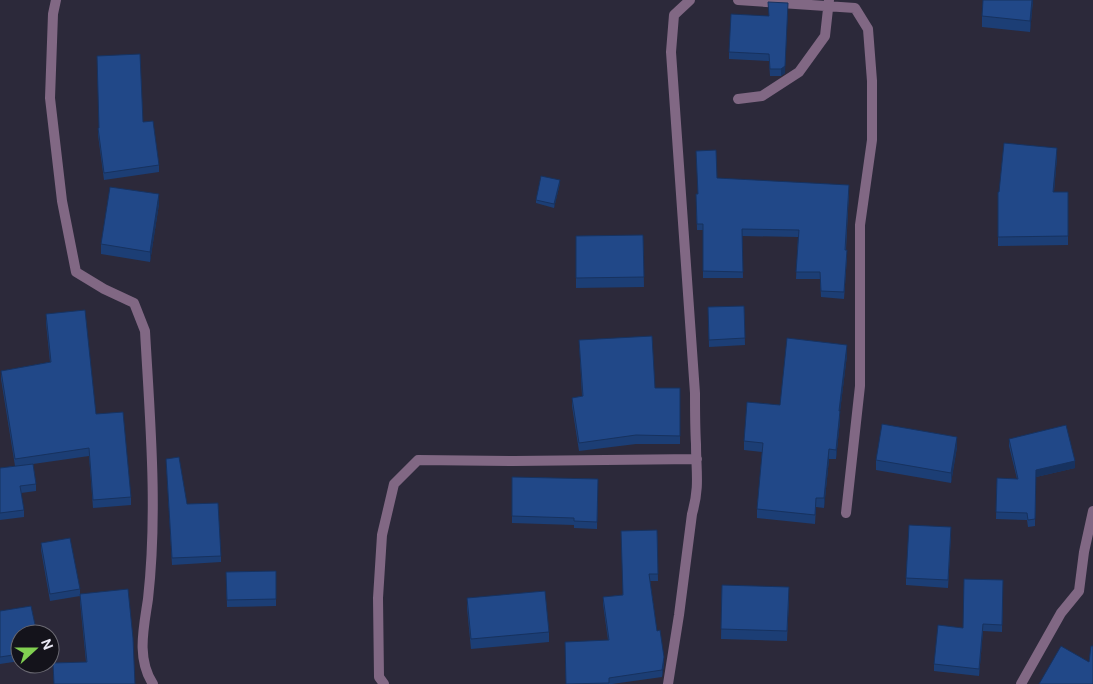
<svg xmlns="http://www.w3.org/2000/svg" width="1093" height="684" font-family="'DM Sans',sans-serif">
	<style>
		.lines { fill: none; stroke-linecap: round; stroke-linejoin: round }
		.street { stroke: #816884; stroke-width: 10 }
		.wall { fill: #1c3e75 }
		.shaded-wall { fill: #17325f }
		.building { fill: #214888; stroke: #17325f }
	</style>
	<rect width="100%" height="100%" fill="#2c293a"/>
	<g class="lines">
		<!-- street -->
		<path class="street" d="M56,0L53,14L50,98L62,201L76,272L104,289L134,303L145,331C150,420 158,510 148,599C144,627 136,658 153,684
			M738,0L855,8L868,29L872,81V140L860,225V386L846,513
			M738,99L762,96L799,72L825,36L829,0
			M384,684L379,677L378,598L382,535L394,484L418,460L514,461L697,459
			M668,684L679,615L692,514C700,486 696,472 696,444C695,427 695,410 695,393L671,52L674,15L690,0
			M1021,684L1061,613L1079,591L1084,552L1093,511"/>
	</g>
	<!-- wall -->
	<path class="wall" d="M1033,0L1030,32L982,27V16Z
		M769,16L785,73L781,76H770L769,61L729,59V52Z
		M143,122L159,165V172L104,180L98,135V128Z
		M1057,157L1054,192H1068V245L998,246V192H999Z
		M717,178L849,192L846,250L847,257L844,299L821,297L820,279H796L798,237L742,236L743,278H703V230H697L696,194H698Z
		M560,183L554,208L536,203V200Z
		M159,204L150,262L101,254V244Z
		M643,235L644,287L576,288V236Z
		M744,306L745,345L709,347L708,307Z
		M46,314L96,414L131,497V505L93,508L89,456L33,464L36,484V491L21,493L24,510V517L0,520V468L15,466L1,379V371L50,362L46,323Z
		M579,340L655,388H680V444H636L579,451L572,406V398L582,396Z
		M847,355L840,411V420L836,459H829L824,508L816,507L815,524L757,518V509L762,452L744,450V441L780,405Z
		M1009,439L1075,468L1036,477L1035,526L1028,527L1027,520L996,519L997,478L1017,479L1009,446Z
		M957,447L951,483L876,470V460Z
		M166,459L187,504L221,556V562L172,565Z
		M512,477L598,479L597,529L574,528V525L512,523Z
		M657,530L658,581H650L657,631L664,664L662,677L612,684H566L608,640L603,604V597L622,595Z
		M951,534L948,588L906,585V578Z
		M41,543L80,589V596L50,601L41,550Z
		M276,571V606L227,607L226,572Z
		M1003,580L1002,632L983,631L979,676L934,671V664L963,628Z
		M722,585L789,598L787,641L721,639Z
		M80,594L135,684H54L53,663L86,662L80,602Z
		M467,598L549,632V642L471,649L467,608Z
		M0,611L20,634V661L0,664Z"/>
	<!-- shaded-wall -->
	<path class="shaded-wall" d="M1032,0H1033L1030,32V21Z
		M788,10L785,73L781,76V69Z
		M1057,148V157L1053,200V192Z
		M560,180V183L554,208V204Z
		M159,194V204L150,262V252Z
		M847,345V355L839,420V411Z
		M840,411V420L836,459V450Z
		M957,437V447L951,483V473Z
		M829,449V459L824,508V498Z
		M1075,461V468L1036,477L1035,526L1036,470Z
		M983,624V631L979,676V669Z
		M664,657V664L662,677V670Z"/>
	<!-- building -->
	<path class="building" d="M983,0H1032L1030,21L982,16Z
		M768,2L788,3L785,66L781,69H770L769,54L729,52L731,14L769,16Z
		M140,54L143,122L153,121L159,165L104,173L98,128H99L97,56Z
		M1004,143L1057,148L1053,192H1068V236L998,237V192H999Z
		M716,150L717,178L849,185L845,250H847L844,292L821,291L820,272H796L799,230L742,229L743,272L703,271V224H697L696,194H698L696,151Z
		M541,176L560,180L554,204L536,200Z
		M110,187L159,194L150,252L101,244Z
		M643,235L644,277L576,278V236Z
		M744,306L745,338L709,340L708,307Z
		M85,310L96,414L123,412L131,497L93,500L89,448L15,459L1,371L51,362L46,314Z
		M652,336L655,388H680V436L636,435L579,443L572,398L583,396L579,340Z
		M787,338L847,345L839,411H840L836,450L829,449L824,498H816L815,515L757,509L763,443L744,441L747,402L780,405Z
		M882,424L957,437L951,473L876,460Z
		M1066,425L1075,461L1036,470L1035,519L1028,520L1027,513L996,512L997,478L1018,479L1009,439Z
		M179,457L187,504L218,503L221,556L172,558L166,459Z
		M33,464L36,484L20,486L24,510L0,513V468Z
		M512,477L598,479L597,522L574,521V518L512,516Z
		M909,525L951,527L948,580L906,578Z
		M657,530L658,574H649L657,631L660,630L664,657L662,670L609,678V683L566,684L565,642L609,640L603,597L623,595L621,531Z
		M70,538L80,589L50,594L41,543Z
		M276,571V599L227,600L226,572Z
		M964,579L1003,580L1002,625L983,624L979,669L934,664L938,625L963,628Z
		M722,585L789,587L787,631L721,629Z
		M128,589L133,638L135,684H54L53,663L87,662L80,594Z
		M545,591L549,632L471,639L467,598Z
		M31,606L37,634H20V654L0,657V611Z
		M1061,646L1089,662L1091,646H1093V684H1039Z"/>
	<!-- north arrow -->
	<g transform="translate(35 649) rotate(69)"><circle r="24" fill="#14131b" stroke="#6a6972"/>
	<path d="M0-4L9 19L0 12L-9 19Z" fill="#81d051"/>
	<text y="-8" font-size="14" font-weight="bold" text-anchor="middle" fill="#ebe9f5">N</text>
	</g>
</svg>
